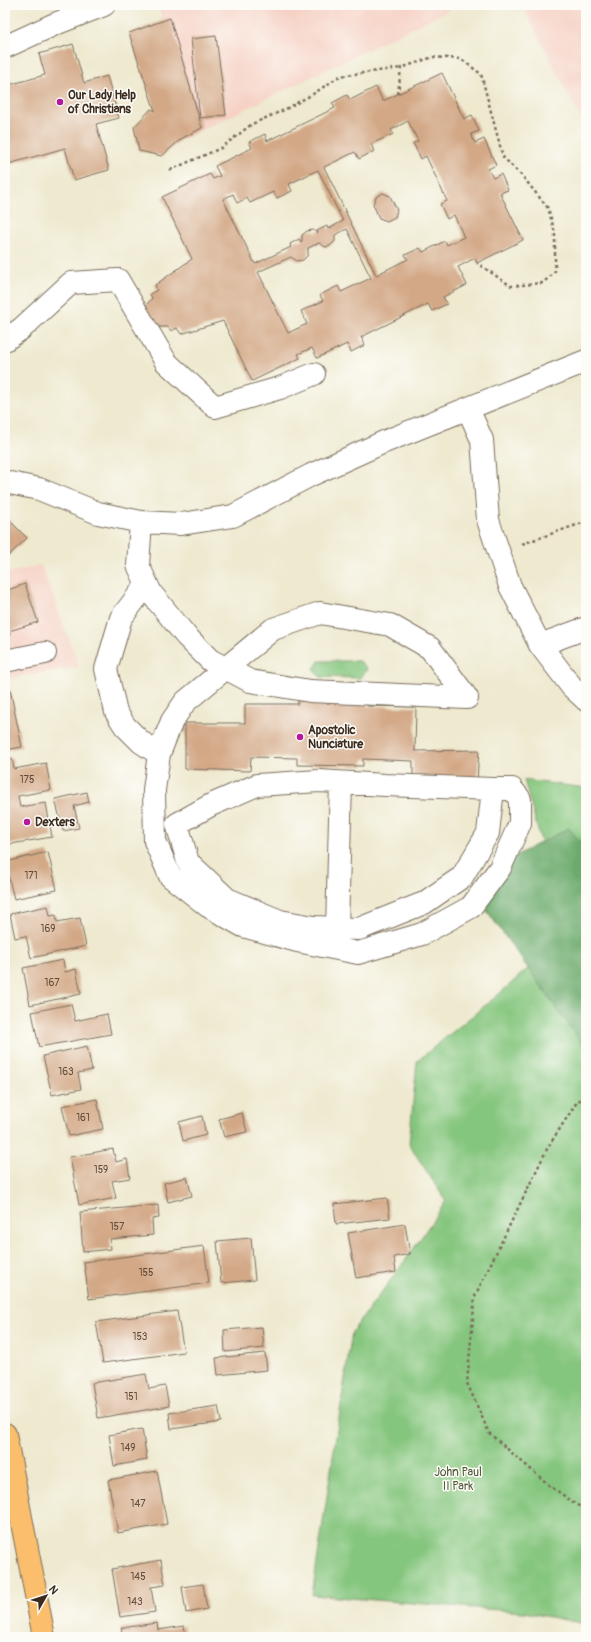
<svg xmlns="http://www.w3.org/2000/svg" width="591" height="1642" font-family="Pangolin,sans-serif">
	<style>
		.built { fill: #f6d1c5 }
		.green { fill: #85c67e; stroke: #60784e }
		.forest { fill: #6cab6d; stroke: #546a46 }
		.building { fill: #d3a886; fill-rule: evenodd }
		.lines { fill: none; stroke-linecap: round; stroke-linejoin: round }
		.minor-casing { stroke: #7a6d5c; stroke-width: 24 }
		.major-casing { stroke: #7a6d5c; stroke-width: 24 }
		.path { stroke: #7a6d5c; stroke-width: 2.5; stroke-dasharray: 3 3; stroke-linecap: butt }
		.minor { stroke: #fff; stroke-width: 22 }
		.major { stroke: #fabe6d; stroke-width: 22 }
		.poi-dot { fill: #b5179e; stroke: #fdfcf7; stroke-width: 1.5 }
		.labels { text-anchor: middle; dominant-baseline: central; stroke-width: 3; stroke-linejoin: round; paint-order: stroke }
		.number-label { font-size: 10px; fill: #614a38 }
		.poi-label { font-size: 12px; font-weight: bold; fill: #3b2a1e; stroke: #fdfcf7; text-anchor: start }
		.park-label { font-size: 12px; fill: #51593b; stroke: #fdfcf7 }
	</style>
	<rect width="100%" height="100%" fill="#fdfcf7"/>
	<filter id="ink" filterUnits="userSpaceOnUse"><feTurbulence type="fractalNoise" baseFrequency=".025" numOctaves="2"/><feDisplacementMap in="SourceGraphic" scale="8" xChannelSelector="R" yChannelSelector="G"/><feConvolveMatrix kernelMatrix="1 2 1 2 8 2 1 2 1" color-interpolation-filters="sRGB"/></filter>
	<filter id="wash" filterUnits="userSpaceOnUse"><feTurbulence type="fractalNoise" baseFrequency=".012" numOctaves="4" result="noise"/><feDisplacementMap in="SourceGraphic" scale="16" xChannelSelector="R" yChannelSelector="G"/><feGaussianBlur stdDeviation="0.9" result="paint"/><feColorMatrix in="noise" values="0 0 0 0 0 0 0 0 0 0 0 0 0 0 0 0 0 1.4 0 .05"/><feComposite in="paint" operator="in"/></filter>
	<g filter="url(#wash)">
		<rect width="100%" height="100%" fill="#eee9cf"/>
		<!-- built -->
		<path class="built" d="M159,5H459L182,140Z
			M522,5H586V128Z
			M41,565L79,667L5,679V574Z"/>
		<!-- green -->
		<path class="green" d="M319,661H360L367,669L361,678L321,677L313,670Z
			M524,780L586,788V1624L524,1612L312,1595L352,1332L410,1254L446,1201L409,1144L417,1061L498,995L567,934Z"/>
		<!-- forest -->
		<path class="forest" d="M569,828L586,850V1049L482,904L517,855Z"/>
		<g id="blocks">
			<!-- building -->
			<path class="building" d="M170,18L202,128L181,139L162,156L139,151L134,127L151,109L155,111L129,33Z
				M216,36L226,115L200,118L191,39Z
				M73,44L84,83L107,76L119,118L96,124L109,170L74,180L65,148L5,165V86L45,75L39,54Z
				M442,73L464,119L472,115L479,131L471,134L475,143L484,139L496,165L488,169L493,178L501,174L508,190L500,193L523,240L477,263L475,258L458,267L467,285L443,297L447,304L432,311L428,304L361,337L365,345L351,352L347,344L317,358L312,348L298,354L300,358L252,381L223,321L181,334L177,328L171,331L168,327H156L144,308L152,298L150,294L157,290L155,285L192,259L162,197L210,174L213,179L220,176L215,166L252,148L249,142L265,134L267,141L335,108L332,103L347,95L350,100L376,87L383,101ZM408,121L418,141L413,143L421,159L426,156L447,201L440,204L447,219L454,215L464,237L447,245L445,241L423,252L420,248L405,255L408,259L376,275L324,167L355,152L359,159L374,151L371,144L393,134L391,130ZM318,170L343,221L328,229L327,226L317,231L318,233L313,230L307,231L302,235V241L301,242L299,239L290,244L291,247L255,264L223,199L233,194L237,203L247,198L250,203L273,192L277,198L292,191L289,184ZM347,229L371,278L341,292L338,286L320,295L323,301L301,311L307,324L288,333L258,272L291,257L297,261L303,260L308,255V248L319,243L325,247L330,246L335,241V235Z
				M383,193L390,196L397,210L395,217L387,221L379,218L373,204L376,197Z
				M5,516L27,538L5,559Z
				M25,584L38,622L9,631L10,635L5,636V591Z
				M10,689L22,747L5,750V690Z
				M298,701L367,703V706L416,707L415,751L479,750L477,782H413V761L363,759V766L297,765V758L251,757L250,771L185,769V723H245V704H298Z
				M12,758L14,769L46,763L51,790L18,796L20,807L46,803L52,837L5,845V759Z
				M87,792L89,802L74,806L79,828L63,831L55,799Z
				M48,852L57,890L14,899L5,862Z
				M48,906L50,916L56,915L57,922L80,918L86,946L31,958L26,936L15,938L10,914Z
				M63,960L65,972L76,969L81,994L30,1005L23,968Z
				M71,1004L75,1021L107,1014L111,1034L39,1047L32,1012Z
				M87,1046L92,1070L78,1073L81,1089L52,1095L43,1056Z
				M97,1099L103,1129L69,1136L62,1106Z
				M242,1113L247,1132L224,1137L219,1119Z
				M202,1116L206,1135L183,1141L179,1122Z
				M113,1149L116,1162L127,1159L130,1178L112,1181L116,1198L79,1205L70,1157Z
				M187,1177L192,1196L168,1202L164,1183Z
				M387,1198L390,1218L336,1224L334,1204Z
				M158,1205L159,1218L152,1219L153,1235L110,1239L111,1249L83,1252L80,1212Z
				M405,1224L410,1254L394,1257L396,1272L356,1278L348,1233Z
				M251,1238L255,1280L221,1283L217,1241Z
				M204,1246L209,1283L89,1299L84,1262Z
				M177,1311L184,1352L103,1363L96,1322Z
				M262,1327L264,1348L225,1352L224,1330Z
				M265,1353L267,1370L218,1375L216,1358Z
				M146,1374L149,1389L165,1386L169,1406L98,1418L92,1383Z
				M218,1406L221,1422L171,1429L169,1413Z
				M142,1429L147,1460L114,1466L109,1435Z
				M157,1471L167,1524L118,1533L108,1480Z
				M161,1560L165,1585L151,1587L155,1612L120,1617L112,1569Z
				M203,1584L207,1609L186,1613L182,1587Z
				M157,1623L158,1630L184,1626L186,1637H123L121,1628Z"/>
		</g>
	</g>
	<g filter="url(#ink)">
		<use href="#blocks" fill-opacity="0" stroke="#7a6d5c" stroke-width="1"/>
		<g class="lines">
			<defs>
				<path id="minor" d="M5,47L55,24L104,5
					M5,340L21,329L71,283L118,280L166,362L215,407L280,388L314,374
					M468,409L482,440L488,520L510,586L540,645L572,687L586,700
					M5,482L39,489L98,513L141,522L181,524L233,516L311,475L384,442L586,361
					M141,522L138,565L151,593L186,636L210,660L250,681L310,691L467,698
					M147,584L121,618L106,669L116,712L125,726L141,742L159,754
					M540,645L586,628
					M5,661L45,653
					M467,698L430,648L390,625L320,613L273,629L185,702L172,721L159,754L154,790L155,841L170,876L208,906L243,926L297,941L358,953L422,934L471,907L500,868L520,823V799L512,789H493
					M337,928L359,929L424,903L462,877L488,833L493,789L385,785L319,781L257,785L211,805L177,824L188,862L227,899L280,921L314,927L337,928L341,783"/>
				<path id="major" d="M5,1434L44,1637"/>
			</defs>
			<!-- minor casing -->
			<use href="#minor" class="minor-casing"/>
			<!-- major casing -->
			<use href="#major" class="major-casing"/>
			<!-- path -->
			<path class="path" d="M398,94L401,68L433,57L461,59L481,74L503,157L523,177L548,208L555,233V271L543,283L511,286L477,263
				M170,170L221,148L252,124L284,110L313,94L340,76L401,68
				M522,544L585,522
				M586,1096L577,1102L548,1147L475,1296L467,1383L489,1433L550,1486L586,1511
				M521,1637V1634"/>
			<!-- minor -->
			<use href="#minor" class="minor"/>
			<!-- major -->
			<use href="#major" class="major"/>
		</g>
	</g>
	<!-- markers -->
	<g class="poi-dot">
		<circle cx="60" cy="102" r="4"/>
		<circle cx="300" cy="737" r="4"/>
		<circle cx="27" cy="822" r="4"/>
	</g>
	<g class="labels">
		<!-- number labels -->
		<g class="number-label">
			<text x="27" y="780">175</text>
			<text x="31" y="876">171</text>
			<text x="48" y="929">169</text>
			<text x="52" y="983">167</text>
			<text x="66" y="1072">163</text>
			<text x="83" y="1118">161</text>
			<text x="101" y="1170">159</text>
			<text x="117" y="1227">157</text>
			<text x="146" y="1273">155</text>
			<text x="140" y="1337">153</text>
			<text x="131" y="1397">151</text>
			<text x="128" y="1448">149</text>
			<text x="138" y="1504">147</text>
			<text x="138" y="1577">145</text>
			<text x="135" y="1602">143</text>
		</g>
		<!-- poi labels -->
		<g class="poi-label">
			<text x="68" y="95">Our Lady Help<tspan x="68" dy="14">of Christians</tspan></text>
			<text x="308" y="730">Apostolic<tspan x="308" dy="14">Nunciature</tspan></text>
			<text x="35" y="822">Dexters</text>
		</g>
		<!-- park labels -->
		<g class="park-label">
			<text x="458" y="1472">John Paul<tspan x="458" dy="14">II Park</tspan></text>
		</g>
	</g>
	<!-- margin -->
	<rect width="591" height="1642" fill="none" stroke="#fdfcf7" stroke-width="20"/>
	<!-- north arrow -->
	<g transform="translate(46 1596) rotate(51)" stroke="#fdfcf7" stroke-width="3" paint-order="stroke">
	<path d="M0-3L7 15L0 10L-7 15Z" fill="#3b2a1e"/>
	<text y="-6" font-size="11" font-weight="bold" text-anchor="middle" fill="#3b2a1e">N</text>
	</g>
</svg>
